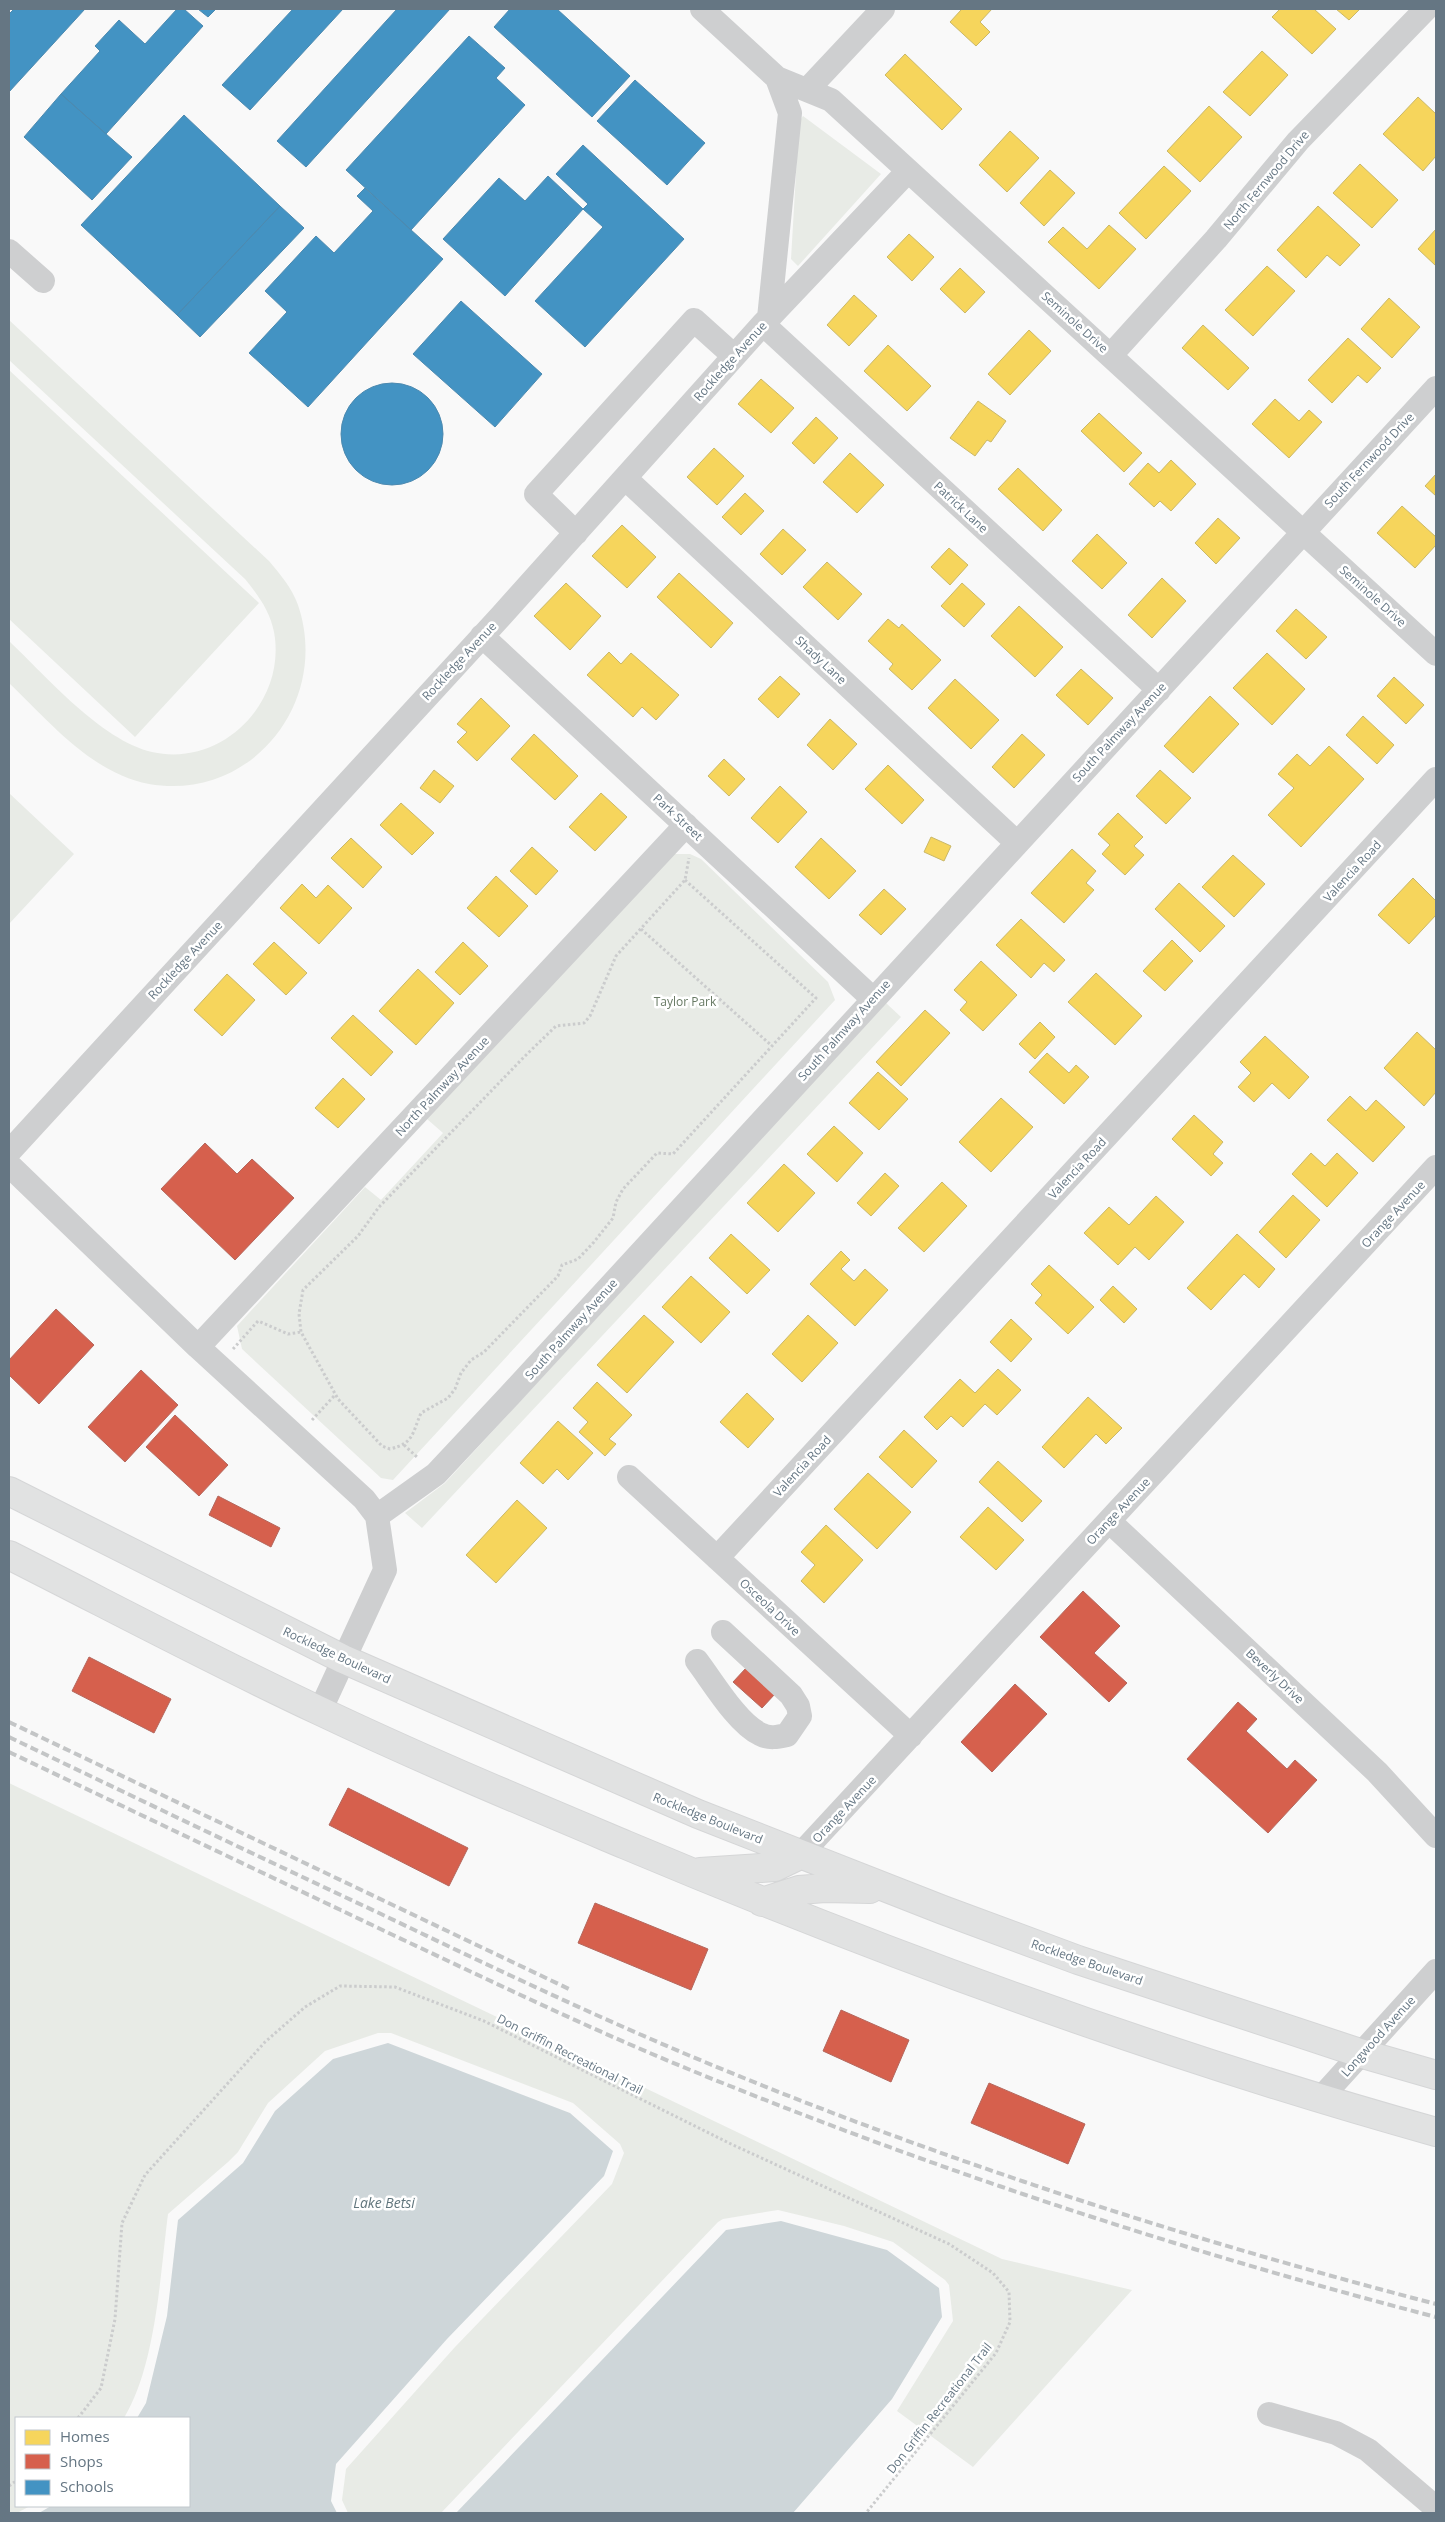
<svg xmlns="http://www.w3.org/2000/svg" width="1445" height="2522" font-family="'Open Sans',sans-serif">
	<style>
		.green { fill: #e8ebe6 }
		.water { fill: #ced6d9 }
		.homes { fill: #f6d55c; stroke: #cab868 }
		.shops { fill: #d6604d; stroke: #b4675d }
		.schools { fill: #4393c3; stroke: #4d8ab0 }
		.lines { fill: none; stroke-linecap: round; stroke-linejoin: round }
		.major-casing { stroke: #d5d6d7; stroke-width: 30 }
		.path { stroke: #cbcccd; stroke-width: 3; stroke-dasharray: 2.5 2.5; stroke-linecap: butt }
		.minor { stroke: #cecfd0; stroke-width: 24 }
		.major { stroke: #e1e2e2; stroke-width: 28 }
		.rail { stroke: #c3c5c6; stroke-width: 4; stroke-dasharray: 8 4; stroke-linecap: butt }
		.labels { text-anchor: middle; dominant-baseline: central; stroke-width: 5; stroke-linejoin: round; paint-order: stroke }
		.street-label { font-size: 12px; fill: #657683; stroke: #fff }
		.park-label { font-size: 12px; fill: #687a64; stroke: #fff }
		.water-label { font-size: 14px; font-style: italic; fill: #60757c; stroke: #fff }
	</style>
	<rect width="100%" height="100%" fill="#f9f9f9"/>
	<!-- green -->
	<path class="green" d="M803,116L881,174L798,266L791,259L799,122Z
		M9,320L269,561C280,574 292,588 298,605C331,702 251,802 149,784C91,773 49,721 9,683V641C47,677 101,740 152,752C222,768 287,702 274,632C270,611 258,595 245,579L9,360Z
		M9,370L259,603L135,737L9,619Z
		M9,793L74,854L9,924Z
		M671,854H690L701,859L828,982L835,1000L393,1480L381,1478L242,1349L237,1326L365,1187L381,1200L443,1133L427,1119Z
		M886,1003L901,1017L422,1528L405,1513L445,1483Z
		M9,1783L1002,2259L1132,2290L973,2467L897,2411L953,2321L949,2285L945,2280L893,2242L844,2226L778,2210L723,2219L718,2222L441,2513H348L342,2500L346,2469L455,2347L612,2184L624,2153L620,2144L573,2103L391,2033H378L325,2051L268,2103L238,2152L228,2162L168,2214C160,2276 156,2365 124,2418H16V2506H30L17,2513H9Z"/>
	<!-- water -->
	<path class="water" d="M388,2043L570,2113L613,2151L604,2176L447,2339L336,2464L331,2501L337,2513H39L51,2506H189V2418H137L146,2403L167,2316L178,2220L243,2163L275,2111L333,2059Z
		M781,2221L887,2250L939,2288L942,2317L892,2399L793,2513H456L726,2230Z"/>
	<!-- homes -->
	<path class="homes" d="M959,9H992L980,22L990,32L976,46L950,22L961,10Z
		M1280,9H1314L1336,29L1312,54L1272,17Z
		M1336,9H1360L1349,20Z
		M1262,51L1288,75L1250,116L1223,92Z
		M905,54L962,109L942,130L885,75Z
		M1418,97L1436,114V156L1423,171L1383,134Z
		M1209,106L1242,137L1200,182L1167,151Z
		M1010,131L1039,158L1007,192L979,165Z
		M1360,164L1398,200L1372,228L1333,193Z
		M1164,166L1191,191L1146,239L1119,213Z
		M1050,170L1075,193L1044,226L1020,203Z
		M1318,206L1360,245L1340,266L1327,255L1306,278L1277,250Z
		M1109,225L1136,249L1099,289L1048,242L1063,227L1087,249Z
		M1436,229V266L1418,249Z
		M909,234L934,257L912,281L887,257Z
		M1267,266L1295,291L1253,336L1225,310Z
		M960,268L985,292L965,313L940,289Z
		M854,295L877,316L849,346L827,325Z
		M1389,298L1420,327L1392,358L1361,329Z
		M1203,325L1249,368L1228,390L1182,348Z
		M1029,330L1051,351L1010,395L988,374Z
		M1348,338L1381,368L1367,383L1358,375L1332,403L1308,380Z
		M888,345L931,386L907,411L864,371Z
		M761,379L794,408L771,433L738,404Z
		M1275,399L1299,421L1309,410L1322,422L1289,458L1252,424Z
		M978,401L1006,421L991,442L987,440L975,456L950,438Z
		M1099,413L1142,453L1124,472L1081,431Z
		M816,417L838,438L814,464L792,443Z
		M714,448L744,476L717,505L687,477Z
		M850,453L884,485L857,513L823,482Z
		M1171,460L1196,484L1171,511L1160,501L1154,507L1129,484L1148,463L1159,473Z
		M1018,468L1062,510L1043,531L998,489Z
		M1436,474V496L1425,486Z
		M745,493L764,511L741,535L722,517Z
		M1402,506L1436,537V545L1415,568L1377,533Z
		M1218,518L1240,538L1216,564L1195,543Z
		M622,525L656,557L627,588L592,556Z
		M783,529L806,550L782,575L760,554Z
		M1097,534L1127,563L1102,589L1072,561Z
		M949,548L968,565L950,585L931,567Z
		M827,562L862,594L838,620L803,587Z
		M679,573L733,623L711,648L657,597Z
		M1162,578L1186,601L1152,638L1128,615Z
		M566,583L601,616L570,650L534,616Z
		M962,583L985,604L964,627L941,606Z
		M1019,606L1063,647L1035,677L991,636Z
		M1296,609L1327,637L1306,659L1276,631Z
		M888,619L899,628L902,624L941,660L912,690L889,669L893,664L868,641Z
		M609,652L621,664L631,653L679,695L656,720L642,707L633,717L587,675Z
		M1267,653L1305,689L1272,725L1233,688Z
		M1081,669L1113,698L1088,725L1056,695Z
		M780,676L800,694L778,718L758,699Z
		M1394,677L1424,705L1406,724L1377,696Z
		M955,679L999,720L971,749L928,708Z
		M1210,696L1239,724L1193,773L1164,746Z
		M481,698L510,726L477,761L457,742L467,732L457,724Z
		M1363,716L1394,745L1377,764L1346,735Z
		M830,719L857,744L833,770L807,745Z
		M534,734L578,776L555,800L511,759Z
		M1022,734L1045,755L1014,788L992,767Z
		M1329,746L1364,779L1301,847L1268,815L1294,788L1278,774L1297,754L1310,766Z
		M724,759L745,779L729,796L708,776Z
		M888,765L924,800L902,824L865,789Z
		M434,770L454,786L440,803L420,788Z
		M1160,770L1191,798L1166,824L1136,796Z
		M780,786L807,812L778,843L751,818Z
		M601,793L627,817L595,851L569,827Z
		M401,803L434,833L412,855L380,825Z
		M1118,813L1143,837L1134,846L1144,855L1125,875L1102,854L1110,845L1098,834Z
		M931,837L951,846L944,861L924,852Z
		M351,838L382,867L363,888L331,858Z
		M821,838L856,871L829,899L795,867Z
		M532,847L558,871L536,895L510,871Z
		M1072,849L1096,871L1086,883L1094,890L1064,923L1031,893Z
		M1233,855L1265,884L1234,917L1202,887Z
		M496,876L528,906L499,937L467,908Z
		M1413,878L1436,901V915L1409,944L1378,915Z
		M1179,883L1225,926L1200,952L1155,909Z
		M302,884L316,898L328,885L352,908L319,944L280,908Z
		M884,889L906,909L881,935L859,915Z
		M1021,919L1065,960L1054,972L1044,963L1031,978L996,945Z
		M1172,940L1193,961L1165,991L1143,971Z
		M274,942L307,973L286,995L253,964Z
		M463,942L488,966L460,995L435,972Z
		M981,961L1017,995L983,1031L960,1010L967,1002L954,990Z
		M418,969L454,1003L416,1045L379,1011Z
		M1096,973L1142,1016L1115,1045L1068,1002Z
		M227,974L255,1000L222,1036L194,1010Z
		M925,1010L950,1033L901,1086L876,1062Z
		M353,1015L393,1052L371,1076L331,1038Z
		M1040,1022L1055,1037L1035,1059L1019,1044Z
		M1417,1032L1436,1050V1092L1424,1106L1384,1068Z
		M1265,1036L1309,1077L1289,1099L1272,1083L1254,1102L1238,1087L1251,1073L1240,1062Z
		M1047,1053L1069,1073L1076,1065L1089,1077L1064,1104L1029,1072Z
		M878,1072L908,1099L879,1130L849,1103Z
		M343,1078L365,1099L338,1128L315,1108Z
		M1350,1096L1366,1111L1376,1100L1405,1127L1373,1162L1327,1120Z
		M1001,1098L1033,1127L991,1172L959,1142Z
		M1194,1115L1223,1142L1213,1154L1223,1163L1211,1176L1172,1139Z
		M834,1126L863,1153L837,1182L807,1154Z
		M1311,1153L1325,1166L1337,1153L1358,1173L1327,1207L1292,1174Z
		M784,1164L815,1193L778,1232L747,1203Z
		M885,1173L899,1186L871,1216L857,1203Z
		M942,1182L967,1206L924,1252L898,1228Z
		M1293,1195L1320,1220L1286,1258L1259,1232Z
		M1156,1196L1184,1222L1149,1260L1135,1247L1118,1265L1084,1233L1109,1207L1129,1225Z
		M731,1234L770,1270L747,1294L709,1258Z
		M1237,1234L1275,1269L1259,1288L1244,1274L1211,1310L1187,1288Z
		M841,1251L850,1260L841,1269L854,1281L865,1269L888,1290L855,1326L810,1284Z
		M1049,1265L1094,1307L1068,1334L1035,1303L1042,1295L1031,1284Z
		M691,1276L730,1312L701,1343L662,1307Z
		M1113,1286L1137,1309L1124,1323L1100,1300Z
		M644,1315L674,1342L627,1393L597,1365Z
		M808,1315L838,1343L802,1382L772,1354Z
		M1011,1319L1032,1339L1011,1362L990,1342Z
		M998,1369L1021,1390L997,1415L985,1404L963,1427L951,1416L937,1430L924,1417L960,1379L975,1393Z
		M597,1382L632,1415L609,1439L616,1444L605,1456L579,1432L588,1422L573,1408Z
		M747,1393L774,1419L748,1448L720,1422Z
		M1088,1397L1122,1428L1106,1444L1096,1434L1064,1468L1042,1447Z
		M558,1421L593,1453L568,1480L557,1469L543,1484L520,1463Z
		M904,1430L937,1461L912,1488L879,1457Z
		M998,1461L1042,1501L1022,1522L979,1482Z
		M868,1473L911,1512L877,1549L834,1509Z
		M517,1500L547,1528L496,1583L466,1555Z
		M988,1507L1024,1540L996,1570L960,1537Z
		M826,1525L863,1560L824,1603L801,1581L815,1565L801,1552Z"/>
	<!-- shops -->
	<path class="shops" d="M205,1143L237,1174L252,1159L294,1198L235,1260L161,1189Z
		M56,1309L94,1345L39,1404L9,1375V1360Z
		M141,1370L178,1405L125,1462L88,1427Z
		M175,1415L228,1465L199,1496L146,1447Z
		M218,1496L280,1528L271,1547L209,1515Z
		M1083,1591L1120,1626L1094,1653L1127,1683L1109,1702L1040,1637Z
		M89,1657L171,1699L154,1733L72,1691Z
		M746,1668L775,1694L762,1708L733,1682Z
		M1015,1684L1047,1714L992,1772L961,1742Z
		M1238,1702L1257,1719L1246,1731L1287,1769L1295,1760L1317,1780L1268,1833L1187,1759Z
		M348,1788L468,1848L449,1886L329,1825Z
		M595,1903L708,1949L691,1990L578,1943Z
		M841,2010L909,2040L891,2082L823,2051Z
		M989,2083L1085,2124L1068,2164L971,2123Z"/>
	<!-- schools -->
	<path class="schools" d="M14,9H85L9,92V14Z
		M177,9H184L203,26L106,134L61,94L100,51L95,46L119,20L145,44Z
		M198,9H216L208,17Z
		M293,9H343L250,110L222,85Z
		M397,9H450L306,167L277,141Z
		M510,9H557L630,76L592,117L494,27Z
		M469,36L505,68L496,78L525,105L411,230L346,170Z
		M635,80L705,143L667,185L597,121Z
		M61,94L132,157L92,200L24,137Z
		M184,115L280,206L177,315L81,225Z
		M583,145L684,239L585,347L535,301L603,227L583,209L588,204L556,174Z
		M548,176L583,209L505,296L443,239L499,178L525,201Z
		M365,188L443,259L308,407L249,353L287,312L265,291L316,236L334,253L373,211L357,196Z
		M280,206L304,228L200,337L177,315Z
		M461,301L542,374L495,427L413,354Z
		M341 434a51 51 0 1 1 102 0a51 51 0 1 1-102 0Z"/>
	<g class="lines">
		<defs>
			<path id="major" d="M9,1491L343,1659L698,1814L943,1910L1078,1960L1363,2054L1436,2075
				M9,1555C112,1607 215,1662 320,1711C421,1759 524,1802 626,1845C890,1956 1160,2055 1436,2132
				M700,1872L775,1867L800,1855
				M762,1902L799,1890L825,1888L870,1889"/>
		</defs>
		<!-- major casing -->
		<use href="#major" class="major-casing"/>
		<!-- path -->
		<path class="path" d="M685,880L816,998L673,1154L657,1153L623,1189L616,1202L613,1218L594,1242L578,1259L562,1265L558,1276L484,1352L471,1360L461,1373L455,1389L448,1398L421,1413C412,1434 414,1443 390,1449L382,1446L338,1399L301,1332L299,1314L303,1290L358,1236L379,1207L525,1056L556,1026L584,1023L590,1016L616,956L685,880L689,858
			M641,929L772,1046
			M233,1349L258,1321L288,1334L301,1332
			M312,1420L335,1395
			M404,1445L418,1458
			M78,2418L101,2388L115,2319L122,2223L145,2175L265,2042L305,2007L340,1986L395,1987L484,2021L731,2144L949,2244L993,2273L1009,2292L1010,2322L996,2353L866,2513
			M9,2486L16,2481"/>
		<!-- minor -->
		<path class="minor" d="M702,9L777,78L831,100L1436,654
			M807,90L883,9
			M9,251L43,281
			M769,318L790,113L777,78
			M763,324L1159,690
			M1111,355L1216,239L1298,141L1426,9
			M626,479L1016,842
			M576,533L536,494L694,320L734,356
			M482,636L873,999
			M9,1152L501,616L763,324L908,171
			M9,1165L198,1347L364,1499L377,1516L385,1570L320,1711
			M198,1347L686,825
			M629,1477L911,1736
			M377,1516L436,1474L510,1395C818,1058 1127,723 1436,388
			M1109,1521L1377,1772L1436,1836
			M717,1558L1436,779
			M697,1661C713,1682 737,1723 760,1734C769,1739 778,1737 787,1735L800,1716L798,1706L791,1695L723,1632
			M800,1855L1436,1167
			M1319,2100L1436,1971
			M1269,2414L1336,2433L1368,2450L1436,2508"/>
		<!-- major -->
		<use href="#major" class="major"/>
		<!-- rail -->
		<path class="rail" d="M9,1722L569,1989
			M9,1737C132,1796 255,1855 379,1913C481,1962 584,2011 688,2055C931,2157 1182,2238 1436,2304
			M9,1752C137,1813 265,1874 393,1935C491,1981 588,2028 688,2069C932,2169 1181,2251 1436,2317"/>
	</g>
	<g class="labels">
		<!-- street labels -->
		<g class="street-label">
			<text transform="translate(1266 180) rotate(-50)">North Fernwood Drive</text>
			<text transform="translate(1075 322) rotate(42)">Seminole Drive</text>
			<text transform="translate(730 361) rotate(-48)">Rockledge Avenue</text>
			<text transform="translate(1369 460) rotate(-47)">South Fernwood Drive</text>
			<text transform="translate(961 507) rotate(43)">Patrick Lane</text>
			<text transform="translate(1373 596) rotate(42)">Seminole Drive</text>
			<text transform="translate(821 660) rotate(43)">Shady Lane</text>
			<text transform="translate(459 661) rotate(-47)">Rockledge Avenue</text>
			<text transform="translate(1119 732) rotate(-47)">South Palmway Avenue</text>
			<text transform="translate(678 817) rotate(43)">Park Street</text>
			<text transform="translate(1352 871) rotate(-47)">Valencia Road</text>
			<text transform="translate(185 960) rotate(-47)">Rockledge Avenue</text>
			<text transform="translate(844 1030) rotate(-48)">South Palmway Avenue</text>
			<text transform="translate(442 1086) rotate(-47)">North Palmway Avenue</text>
			<text transform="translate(1077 1168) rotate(-47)">Valencia Road</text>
			<text transform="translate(1393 1214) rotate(-47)">Orange Avenue</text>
			<text transform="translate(571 1329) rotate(-48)">South Palmway Avenue</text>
			<text transform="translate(802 1466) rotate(-47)">Valencia Road</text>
			<text transform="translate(1118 1511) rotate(-47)">Orange Avenue</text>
			<text transform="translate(770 1607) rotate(43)">Osceola Drive</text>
			<text transform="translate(337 1655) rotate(25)">Rockledge Boulevard</text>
			<text transform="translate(1275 1676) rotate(43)">Beverly Drive</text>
			<text transform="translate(844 1809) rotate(-47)">Orange Avenue</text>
			<text transform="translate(708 1818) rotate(22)">Rockledge Boulevard</text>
			<text transform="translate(1087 1962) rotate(19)">Rockledge Boulevard</text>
			<text transform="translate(1378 2036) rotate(-48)">Longwood Avenue</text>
			<text transform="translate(570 2054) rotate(27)">Don Griffin Recreational Trail</text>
			<text transform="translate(939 2408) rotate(-52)">Don Griffin Recreational Trail</text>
		</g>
		<!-- park labels -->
		<g class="park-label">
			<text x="685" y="1001">Taylor Park</text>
		</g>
		<!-- water labels -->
		<g class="water-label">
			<text x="384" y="2202">Lake Betsi</text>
		</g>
	</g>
	<!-- border -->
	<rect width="1445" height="2522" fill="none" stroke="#657683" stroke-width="20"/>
	<!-- legend -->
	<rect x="15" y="2417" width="175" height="90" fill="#ffffff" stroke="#c1c8cd"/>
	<rect x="25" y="2430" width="25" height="15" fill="#f6d55c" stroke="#c1c8cd"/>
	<text x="60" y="2442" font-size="15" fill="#657683">Homes</text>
	<rect x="25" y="2454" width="25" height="15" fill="#d6604d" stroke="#c1c8cd"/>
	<text x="60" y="2467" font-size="15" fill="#657683">Shops</text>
	<rect x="25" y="2480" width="25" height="15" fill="#4393c3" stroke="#c1c8cd"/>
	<text x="60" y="2492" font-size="15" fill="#657683">Schools</text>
</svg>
